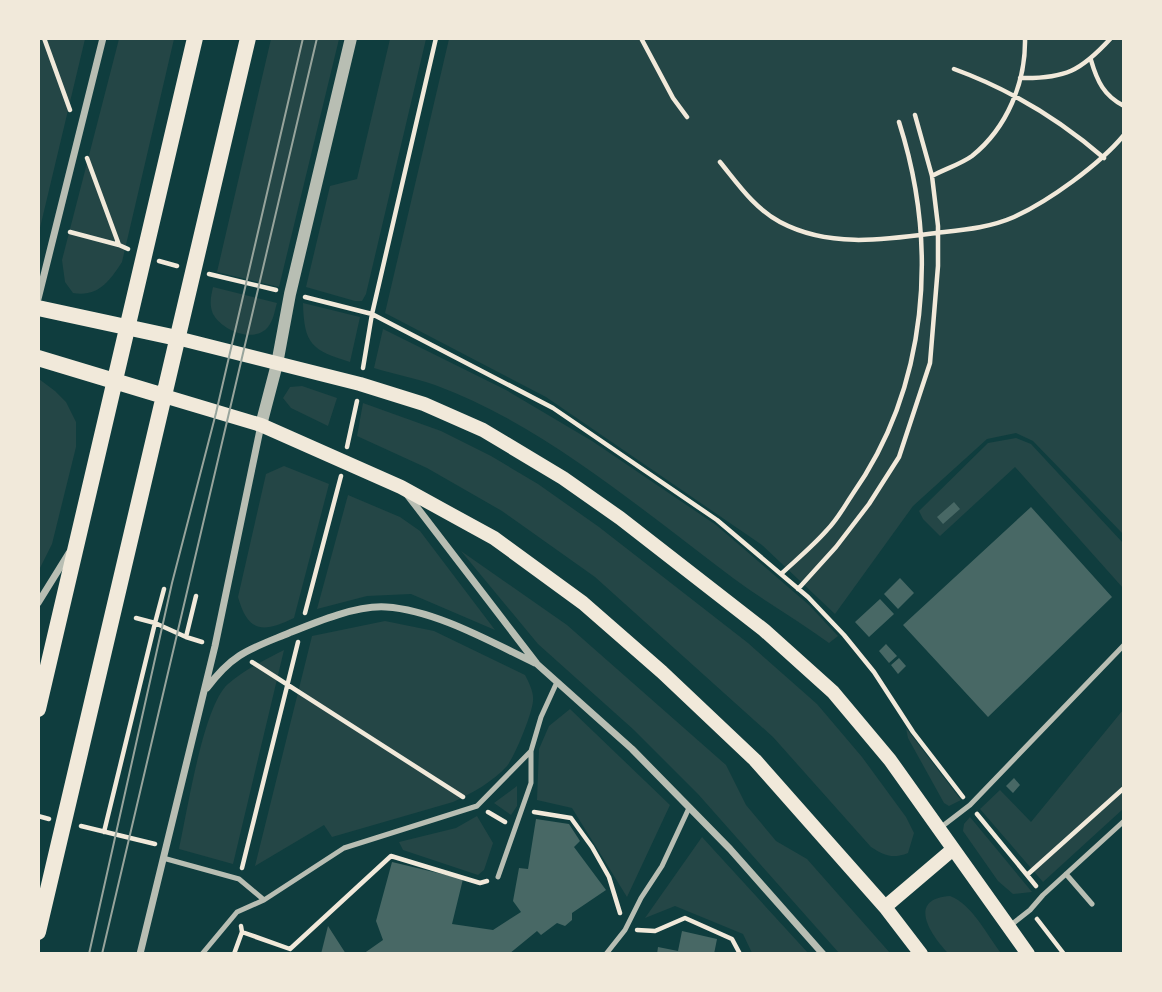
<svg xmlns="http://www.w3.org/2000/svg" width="1162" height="992" font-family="Mulish,sans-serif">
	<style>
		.green { fill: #244646 }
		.building { fill: #486865 }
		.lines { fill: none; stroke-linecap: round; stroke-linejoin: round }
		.path { stroke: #f1e9da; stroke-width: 4.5 }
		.service { stroke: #b8beb3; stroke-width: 5 }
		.minor { stroke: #b8beb3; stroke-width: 7 }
		.tertiary { stroke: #b8beb3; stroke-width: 12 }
		.secondary { stroke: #f1e9da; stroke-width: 14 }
		.primary { stroke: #f1e9da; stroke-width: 16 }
		.tram { stroke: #97a49c; stroke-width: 2 }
	</style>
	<rect width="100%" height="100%" fill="#0f3d3e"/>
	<!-- green -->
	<path class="green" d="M39,39H85L39,232Z
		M119,39H174L122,262C109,282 98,297 73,293L65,282L62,260Z
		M271,39H339L279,287L217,272Z
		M390,39H426L366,294L362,301H355L306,287L330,186L357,179Z
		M449,39H1123V534L1033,441L1016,433L987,439L913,506L835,614L762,545L546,397L385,313Z
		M213,287L277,303C275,309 274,318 270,324C258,345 223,332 213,314C209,305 211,296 213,287Z
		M303,303L360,317L350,362C312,350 304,345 303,303Z
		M383,329L506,390L592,441L716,525L809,605L838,636L829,643C798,620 764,601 733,578C642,510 542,424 435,385C415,378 394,374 374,368Z
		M39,379L55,391L66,402L76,422V447L52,544L39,570Z
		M302,386L337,398L328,426L291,408L283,398L290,387Z
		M363,403L441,431L491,456L538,484L599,527L748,643L817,704L862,757L906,817L914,833L908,853C893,859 885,856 871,847L773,737L595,577L502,511L427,468L357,436Z
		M1016,438L1031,444L1123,543V588L1015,467L940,536L923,519L919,511L988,443Z
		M284,466L329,484L294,618C263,633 248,633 238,597L266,474Z
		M348,495L400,517L420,531L495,630L411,594L367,596L317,609Z
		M461,551L567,625L726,765L746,805L776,841L807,859L890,953H839L698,794L634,730L538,644Z
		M385,621L434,631L525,675C529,683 534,692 533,701C532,714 515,756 507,766C494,781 471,794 453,802L332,837L324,825L255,866L312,636Z
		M284,650L233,864L179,849C187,813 203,706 228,684C244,670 265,660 284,650Z
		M570,709L670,805L627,897L572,808L537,800L539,749L549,726Z
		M1123,710V809L1043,882L980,809L1000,790L1031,822Z
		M906,728L961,800L949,806L944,803L908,738Z
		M517,786V806L511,815L494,803Z
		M477,816L493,843L484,870L478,875L403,850L399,842L456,828Z
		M970,817L1032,892L1013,894L998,881L963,831L964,824Z
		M702,837L808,953H752L743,934L675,906L645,918Z
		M950,896C972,904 987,935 1001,953H948C931,935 906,899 950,896Z"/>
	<!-- building -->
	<path class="building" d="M954,502L960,509L943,524L937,517Z
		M1031,507L1112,597L988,717L903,625Z
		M900,578L914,593L898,609L884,594Z
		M880,599L894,614L869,637L855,622Z
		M886,644L897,656L889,663L879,651Z
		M899,658L906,666L898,674L891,665Z
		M1014,778L1020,785L1013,793L1006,786Z
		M536,819L569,824L580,841L574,847L606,890L572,913V920L565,926L557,923L541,935L537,931L509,954H363L383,940L376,921L392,862L463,879L452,924L493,930L521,912L513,901L519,868L528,869Z
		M328,926L346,954H321Z
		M682,931L717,939L714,954H657L658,947L678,951Z"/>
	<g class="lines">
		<!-- path -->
		<path class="path" d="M44,38L70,110
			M436,38L372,314L553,408L717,520L808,597L844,635L874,672L913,732L963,797
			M641,38L673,98L687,117
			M1091,60C1097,81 1104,96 1124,106
			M954,69C1009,89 1060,120 1104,158
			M1020,78C1065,79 1081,71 1111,38
			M87,158L119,245
			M720,162C738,184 754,208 780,222C829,248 883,240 936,233C962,230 989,228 1014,217C1049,201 1099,165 1124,135
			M932,176C945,169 961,164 972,156C1007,128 1026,82 1025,38
			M70,232L119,245L128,249
			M159,261L177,266
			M209,274L276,290
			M305,297L372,314L363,368
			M347,447L357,401
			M781,574C796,560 813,546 827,530C837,520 844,507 852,495C928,387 939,247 899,122
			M164,589L155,623L186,637
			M798,589L836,547L869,504L899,457L930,363L938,266V226L932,176L915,115
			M196,596L186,637L202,642
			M305,613L341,476
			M252,662L463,797
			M488,812L505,822
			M534,812L571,818L592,847L609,877L620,913
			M977,814L1036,886
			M38,816L49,819
			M81,826L155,844
			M104,832L155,623L136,618
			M242,868L298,642
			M1027,875L1124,788
			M1037,919L1064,954
			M241,926L242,932L290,949L391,856L480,883L487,881
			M637,930L655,931L685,918L732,939L740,954
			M234,954L242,932"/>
		<!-- service -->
		<path class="service" d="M940,828L970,805L1124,645
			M163,858L239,879L264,900L344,848L477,806L531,751L541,717L557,682
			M1066,874L1092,904
			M498,877L531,783V751
			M1011,925L1030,910L1043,895L1124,821
			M202,954L237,912L264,900
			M606,954L625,930L641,898L662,866L689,808"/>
		<!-- minor -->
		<path class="minor" d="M38,299L103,38
			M406,493L537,664L632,749L730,849L823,954
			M38,603L69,553
			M207,688C233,653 250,649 289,633C316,622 357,605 386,607C435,610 491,642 535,663
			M140,954L215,646L261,425"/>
		<!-- tertiary -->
		<path class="tertiary" d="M261,425L277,364L290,294L351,38"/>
		<!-- secondary -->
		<path class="secondary" d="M177,338L360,384L424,404L483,430L563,478L620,518L764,630L833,692L890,760L1028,954
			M164,396L261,425L401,487L494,538L583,603L662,672L755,760L885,907L921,954
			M885,907L952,850"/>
		<!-- primary -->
		<path class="primary" d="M38,308L177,338
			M38,358L164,396
			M38,709L195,38
			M38,932L248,38"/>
		<!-- tram -->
		<path class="tram" d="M89,954L172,583L216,413L303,38
			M102,954L317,38"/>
	</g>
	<!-- border -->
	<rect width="1162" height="992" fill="none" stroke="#f1e9da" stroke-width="80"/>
</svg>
